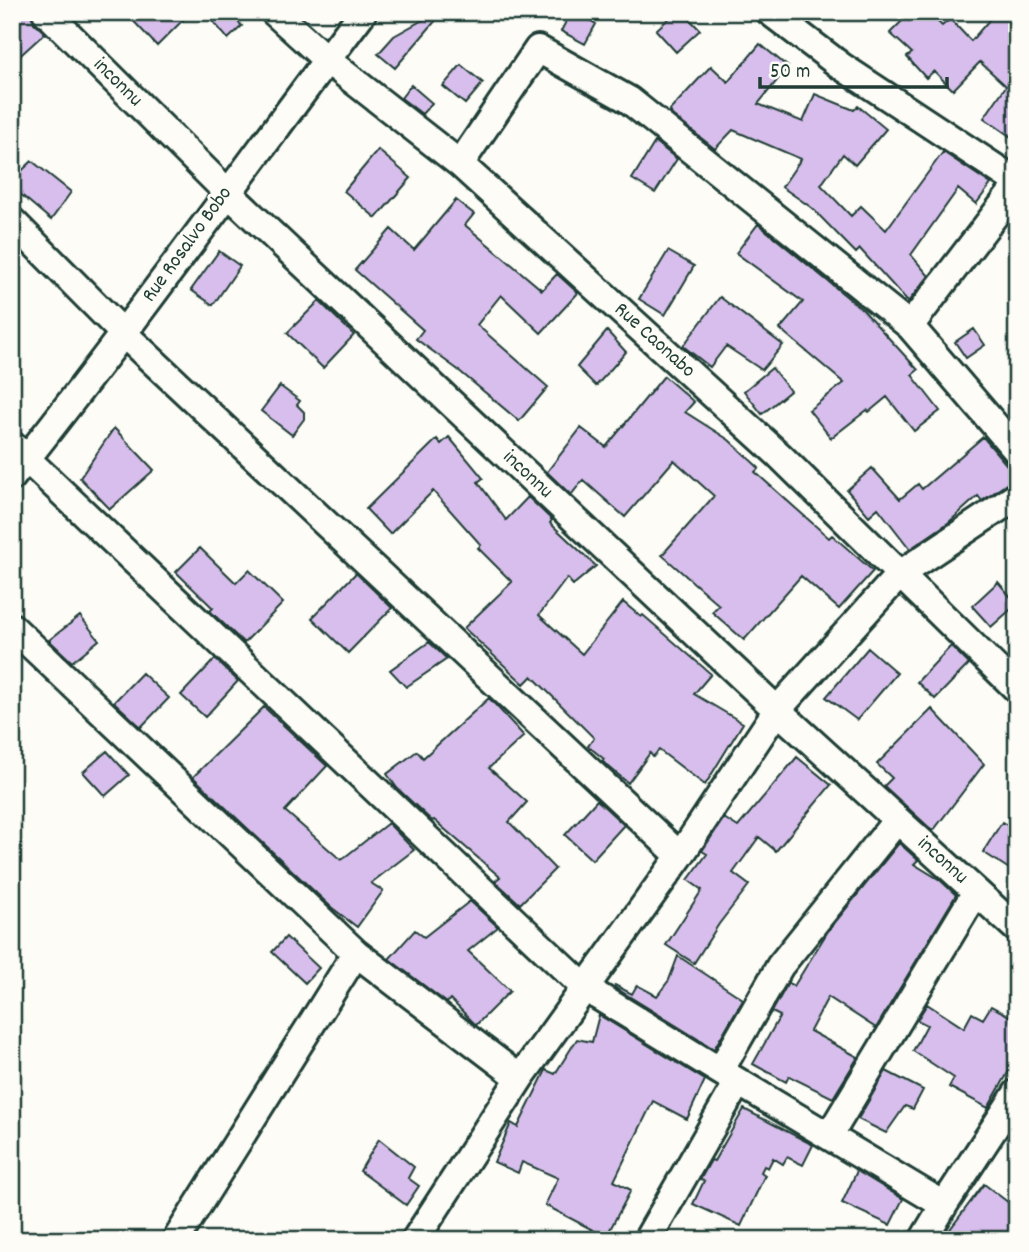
<svg xmlns="http://www.w3.org/2000/svg" width="1029" height="1252" font-family="Dekko,sans-serif">
	<style>
		.building { fill: #d8beec; stroke: #1f3d34; stroke-width: 2 }
		.lines { fill: none; stroke-linecap: round; stroke-linejoin: round }
		.street-casing { stroke: #1f3d34; stroke-width: 32 }
		.street { stroke: #fdfcf7; stroke-width: 26 }
		.labels { text-anchor: middle; dominant-baseline: central; stroke-width: 6; stroke-linejoin: round; paint-order: stroke }
		.street-label { font-size: 21px; fill: #1f3d34; stroke: #fdfcf7 }
	</style>
	<rect width="100%" height="100%" fill="#fdfcf7"/>
	<filter id="ink" filterUnits="userSpaceOnUse"><feTurbulence type="fractalNoise" baseFrequency=".0143" numOctaves="2"/><feDisplacementMap in="SourceGraphic" scale="14" xChannelSelector="R" yChannelSelector="G"/><feConvolveMatrix kernelMatrix="1 2 1 2 8 2 1 2 1" color-interpolation-filters="sRGB"/></filter>
	<g filter="url(#ink)">
		<!-- building -->
		<path class="building" d="M12,12H31L34,23L45,33L12,63Z
			M125,12H191L157,46Z
			M205,12H230L242,26L228,39Z
			M437,12H443L395,68L378,54L394,36Z
			M571,12H576L596,24L585,44L561,31Z
			M676,12H683L700,30L676,52L656,30Z
			M911,12H928L942,26L950,19L971,41L996,12H1002L1017,25V141L984,118L1006,86L980,62L953,90L934,71L926,78L907,57L912,53L890,33Z
			M760,44L788,67L758,104L803,122L815,94L854,110L858,106L886,129L855,165L843,154L821,185L851,216L861,206L886,230L943,152L991,184L976,204L958,189L911,255L929,276L908,302L860,249L856,253L812,208L782,187L801,159L733,130L715,149L672,115L670,110L711,66L728,82Z
			M461,65L483,83L465,104L443,86Z
			M411,85L432,103L422,114L401,98Z
			M655,142L677,159L655,193L632,179Z
			M378,150L411,178L376,218L344,191Z
			M32,161L71,192L51,220L12,187V180Z
			M456,200L474,214L465,225L542,290L557,274L578,293L541,333L501,295L477,325L548,387L519,421L457,369L416,339L423,330L355,270L391,229L414,250Z
			M758,224L863,310L918,370L912,375L940,411L914,431L887,397L869,412L867,410L831,438L809,410L844,383L780,329L803,302L736,253Z
			M219,251L240,266L213,305L191,290Z
			M668,251L694,266L665,315L639,299Z
			M720,297L783,345L762,370L726,346L710,367L683,346Z
			M319,301L354,335L323,368L287,333Z
			M974,329L985,345L966,358L955,342Z
			M607,331L626,352L596,386L577,367Z
			M772,368L790,391L762,414L744,391Z
			M664,376L694,402L685,412L729,440L759,468L755,472L829,538L832,535L873,571L839,609L801,576L744,640L712,612L719,605L662,555L714,496L674,460L625,517L583,480L571,495L547,472L581,428L606,447Z
			M280,386L300,401L297,405L304,412V419L292,435L261,411Z
			M114,428L154,470L110,509L80,478Z
			M449,437L483,478L478,482L506,520L528,497L552,520L550,523L596,566L573,585L567,578L539,615L582,654L623,602L641,617L643,615L711,674L694,694L743,723L705,785L659,750L653,757L650,753L628,783L602,761L604,759L588,746L594,738L532,676L524,684L464,628L512,582L478,548L481,545L433,491L390,534L366,509L437,439L441,444Z
			M983,437L1017,477V480L1008,483L982,501L978,496L948,523L910,549L878,508L869,516L847,490L872,468L900,499L918,484L922,489Z
			M200,548L236,583L249,570L283,603L244,643L210,611L213,608L176,572Z
			M356,573L392,608L348,653L312,618Z
			M998,582L1017,604L991,627L972,606Z
			M80,616L99,640L72,662L49,640Z
			M429,642L447,659L406,687L390,670Z
			M951,646L969,664L935,699L917,682Z
			M868,648L897,673L857,720L826,697Z
			M215,659L238,681L205,717L181,695Z
			M142,673L169,698L141,727L114,702Z
			M489,698L524,736L489,768L527,802L509,822L555,869L520,904L495,881L500,877L434,820L432,821L397,788L387,774L417,751L423,758Z
			M264,707L327,766L285,811L341,860L388,823L414,850L371,883L383,891L357,927L331,907L193,777Z
			M932,709L984,764L933,831L884,786L892,778L877,764Z
			M107,751L129,775L105,796L83,772Z
			M797,757L831,785L776,851L759,837L733,873L749,885L719,924L694,963L666,945L702,890L688,880L707,854L702,851L724,818L738,827Z
			M597,800L624,825L592,860L565,835Z
			M1002,822L1017,831V874L983,852Z
			M899,843L918,860L914,864L940,880L956,895L876,1028L828,997L810,1031L858,1057L833,1098L789,1076L786,1082L753,1064L780,1016L772,1012L788,983L794,986L828,931Z
			M470,901L498,927L468,951L510,991L476,1025L450,999L447,1003L389,959L415,930L424,937Z
			M286,937L319,968L305,983L272,952Z
			M678,956L743,999L714,1049L614,987L615,985L632,994L637,985L657,996L669,980Z
			M927,1004L964,1028L972,1013L983,1019L991,1006L1017,1020V1057L988,1108L949,1087L954,1078L913,1051L927,1025L917,1020Z
			M599,1015L705,1080L687,1119L653,1101L614,1181L631,1190L606,1237L545,1205L558,1178L522,1162L518,1173L494,1162L511,1123L518,1127L546,1070L555,1074L577,1039L592,1042Z
			M886,1071L923,1090L913,1109L905,1106L886,1133L858,1119Z
			M744,1109L813,1145L803,1165L787,1157L783,1164L773,1158L768,1168L764,1166L761,1172L765,1175L741,1226L693,1204L704,1181L700,1180L711,1160L714,1161Z
			M379,1139L414,1167L408,1178L419,1186L406,1205L360,1171Z
			M857,1171L903,1199L890,1225L842,1203Z
			M984,1184L1017,1209V1240H942Z"/>
		<g class="lines">
			<defs>
				<path id="street" d="M46,12L227,192L777,710L1017,929
					M274,12L327,60L460,164L779,455L1017,689
					M770,12L841,66L1017,182
					M460,164L538,49L629,100L910,326L1017,451
					M12,221L124,334L680,856
					M910,326L1017,186
					M12,445L585,988L720,1071L944,1205
					M12,477C133,325 246,167 363,12
					M12,627L356,953
					M720,1071L780,966L897,820
					M829,1136L976,892
					M176,1240L356,953L520,1078
					M415,1240L520,1078L680,856L777,710L900,574L1017,496
					M647,1240L738,1082
					M923,1240L944,1205L1017,1093"/>
			</defs>
			<!-- street casing -->
			<use href="#street" class="street-casing"/>
			<!-- street -->
			<use href="#street" class="street"/>
		</g>
	</g>
	<g class="labels">
		<!-- street labels -->
		<g class="street-label">
			<text transform="translate(117 83) rotate(45)">inconnu</text>
			<text transform="translate(188 245) rotate(-54)">Rue Rosalvo Bobo</text>
			<text transform="translate(654 341) rotate(42)">Rue Caonabo</text>
			<text transform="translate(527 475) rotate(43)">inconnu</text>
			<text transform="translate(942 861) rotate(42)">inconnu</text>
		</g>
	</g>
	<!-- margin -->
	<rect width="1029" height="1252" fill="none" stroke="#fdfcf7" stroke-width="42"/>
	<rect x="21" y="21" width="987" height="1210" fill="none" stroke="#1f3d34" stroke-width="2.5" filter="url(#ink)"/>
	<!-- scale -->
	<path d="M760 77v10h187v-10" fill="none" stroke="#1f3d34" stroke-width="3.5"/>
	<text x="770" y="77" font-size="21" fill="#1f3d34" stroke="#fdfcf7" stroke-width="5" paint-order="stroke">50 m</text>
</svg>
